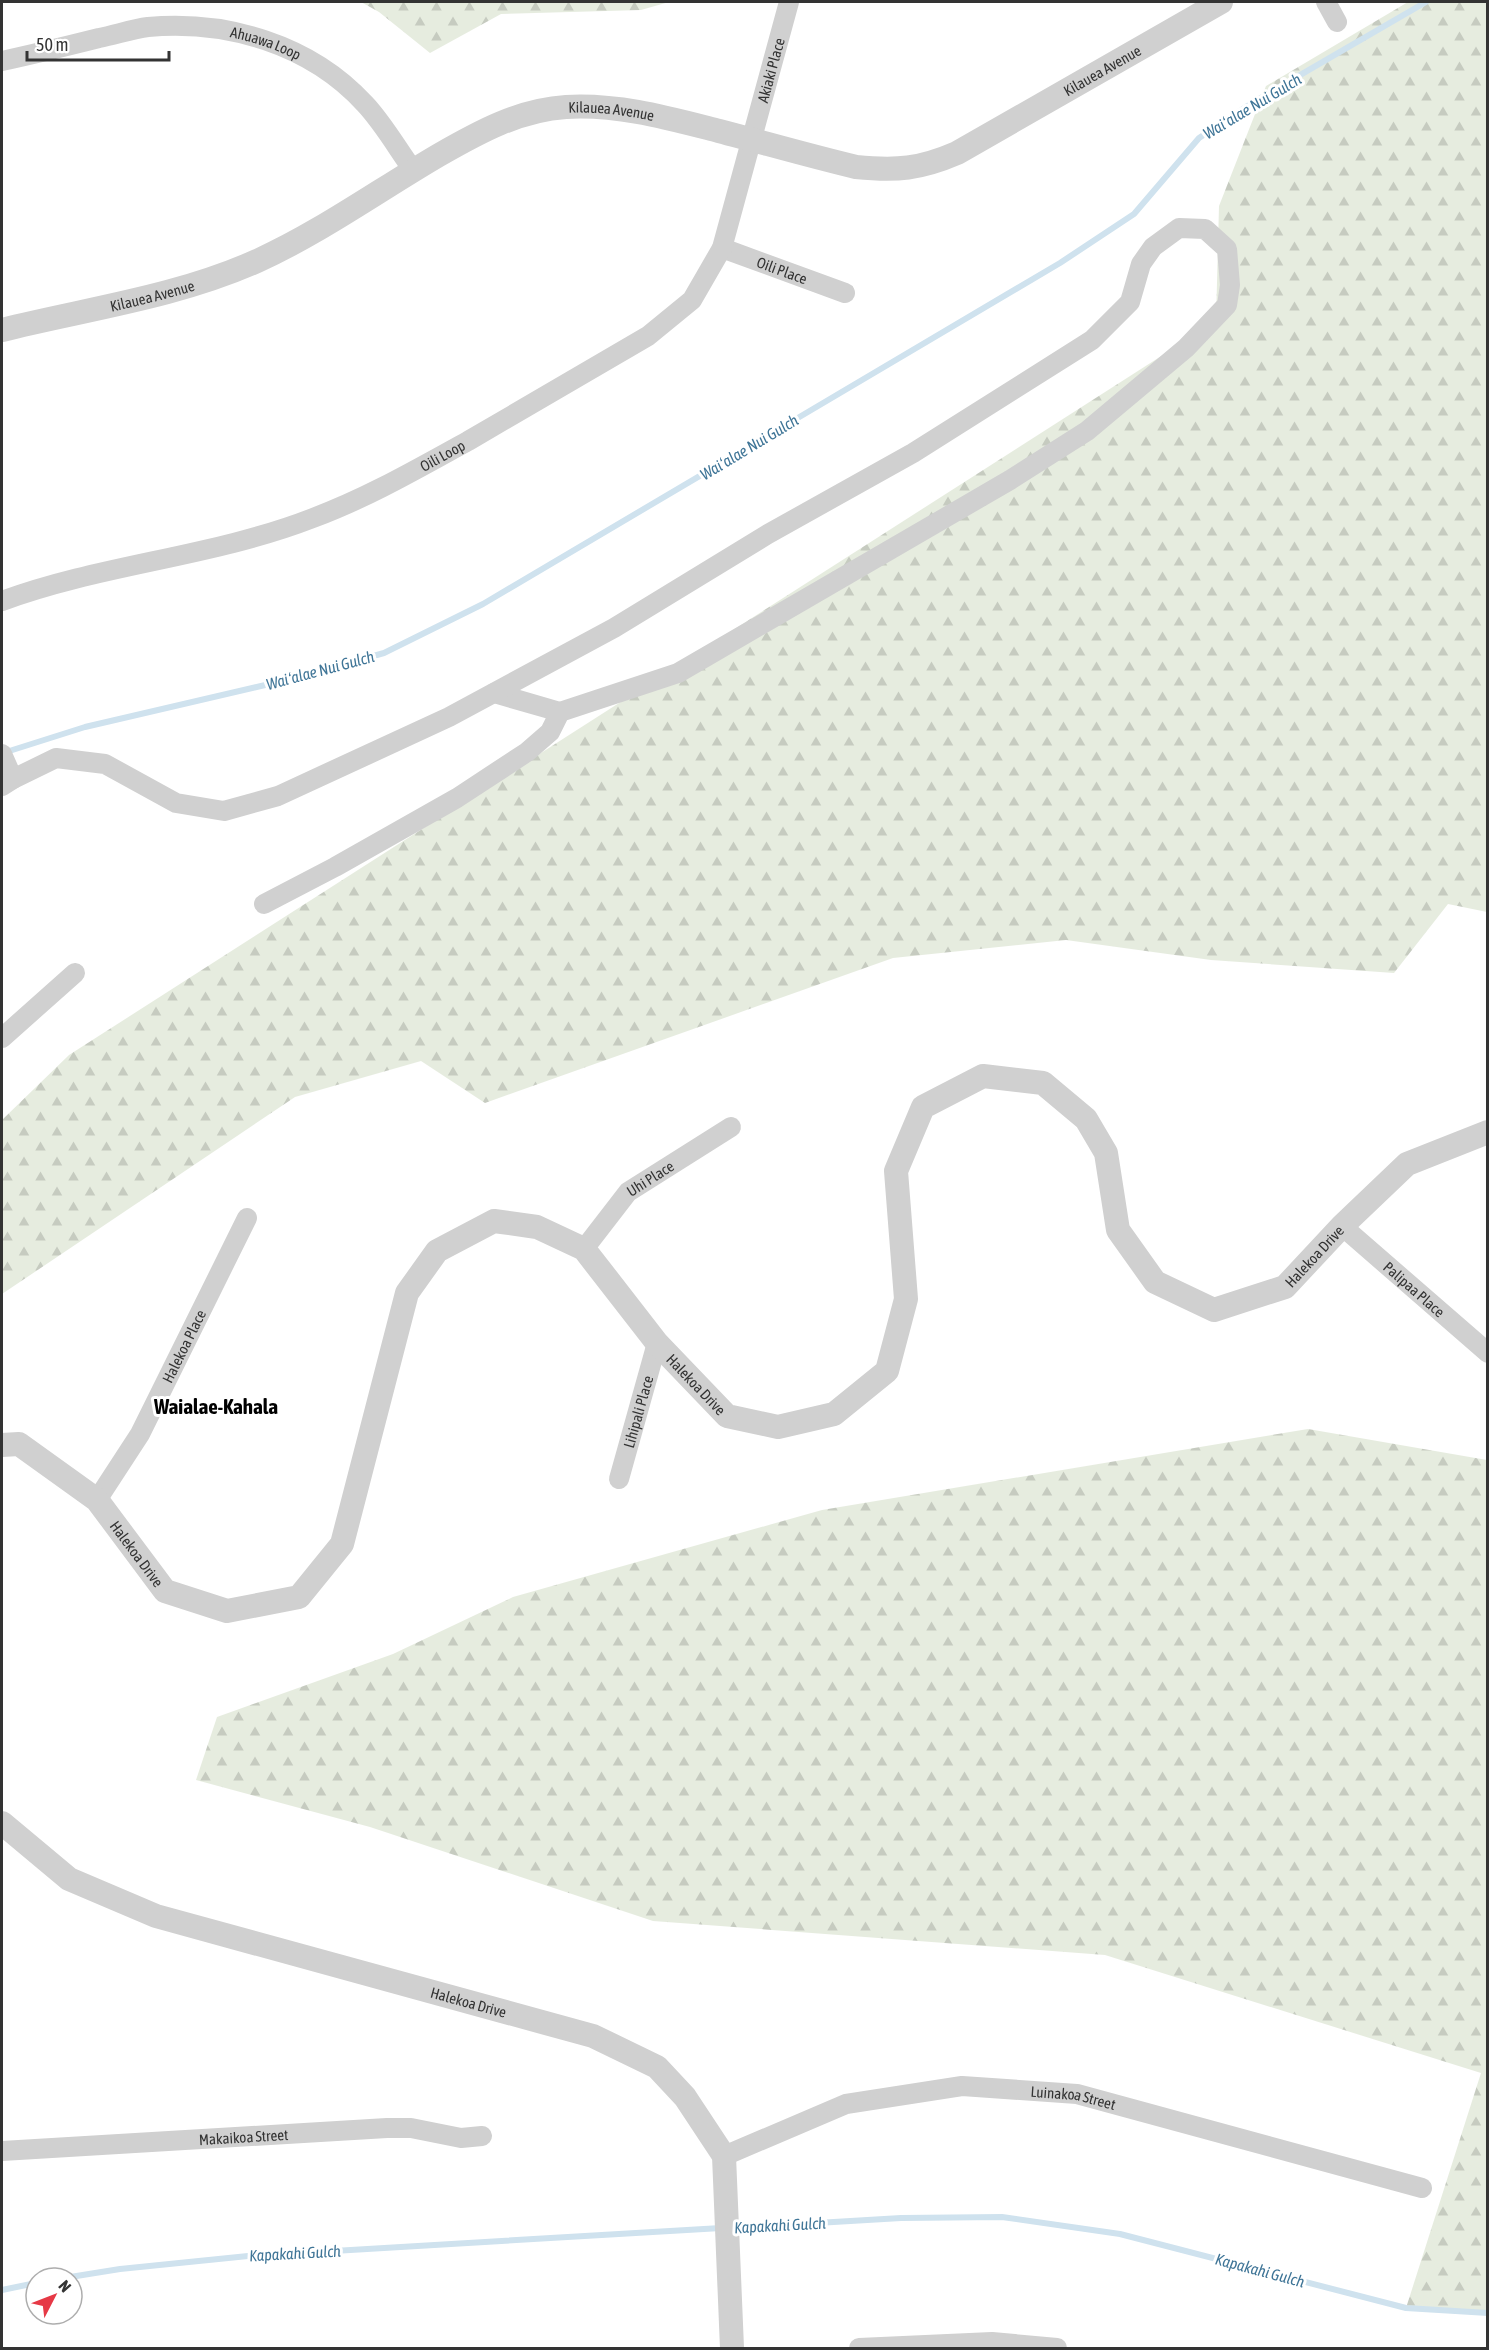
<svg xmlns="http://www.w3.org/2000/svg" width="1489" height="2350" font-family="'Asap Condensed',sans-serif">
	<style>
		.forest { fill: url(#forest-firs) }
		.lines { fill: none; stroke-linecap: round; stroke-linejoin: round }
		.stream { stroke: #cfe2ee; stroke-width: 6 }
		.minor { stroke: #d0d0d0; stroke-width: 20 }
		.tertiary { stroke: #d0d0d0; stroke-width: 24 }
		.labels { text-anchor: middle; dominant-baseline: central; stroke-width: 6; stroke-linejoin: round; paint-order: stroke }
		.street-label { font-size: 15px; fill: #333; stroke: #fff }
		.water-label { font-size: 16px; font-style: italic; fill: #3f7597; stroke: #fff }
		.district-label { font-size: 21px; font-weight: bold; fill: #000; stroke: #fff }
	</style>
	<defs>
		<pattern id="forest-firs" width="22" height="20" patternUnits="userSpaceOnUse" patternTransform="scale(1.5)"><rect width="22" height="20" fill="#e6ecdf"/><path d="M5 1l3.5 6h-7zM16 11l3.5 6h-7z" fill="#c6cbc0"/></pattern>
	</defs>
	<rect width="100%" height="100%" fill="#fff"/>
	<!-- forest -->
	<path class="forest" d="M361,2H669L641,10L501,14L430,53L379,12Z
		M1408,2H1487V912L1448,904L1394,973L1211,960L1066,940L893,958L485,1103L421,1061L295,1097L2,1294V1120L69,1055L1216,321L1219,206L1266,86Z
		M1308,1429L1487,1460V2313L1406,2308L1481,2073L1105,1955L653,1921L370,1827L196,1780L217,1717L393,1654L513,1597L822,1510Z"/>
	<g class="lines">
		<!-- stream -->
		<path class="stream" d="M3,753L85,727L291,679L384,653L483,604L1060,263L1134,214L1199,138L1252,103L1426,2
			M731,2228L901,2218L1002,2217L1120,2234L1406,2308L1488,2313
			M64,2278L120,2269L248,2256L721,2228
			M2,2290L36,2283"/>
		<!-- minor -->
		<g class="minor">
			<path d="M1326,2L1337,22"/>
			<path id="s1" d="M2,61C34,54 67,46 99,38C115,35 132,29 148,27C227,20 310,44 365,104C383,123 397,148 413,170"/>
			<path id="s2" d="M722,248L845,293"/>
			<path id="s3" d="M2,601C102,564 213,557 313,518C367,498 417,469 468,441C528,406 588,371 648,336L692,300L722,248L789,2"/>
			<path d="M494,693L560,712"/>
			<path d="M2,754L13,779L2,786"/>
			<path d="M13,779L56,758L105,764L176,803L224,811L278,796L449,717L614,628L768,534L913,453L1092,340L1130,302L1141,264L1153,247L1179,228L1205,229L1227,249L1230,285L1227,305L1186,348L1087,431L1010,480L678,673L560,712L550,732L527,752L457,798L335,867L264,904"/>
			<path d="M2,1038L75,973"/>
			<path id="s4" d="M1342,1226L1488,1353"/>
			<path id="s5" d="M584,1249L628,1192L731,1127"/>
			<path id="s6" d="M619,1479L657,1343"/>
			<path id="s7" d="M97,1500L140,1434L247,1218"/>
			<path id="s8" d="M2,2151L387,2128H411L461,2138L482,2136"/>
			<path id="s9" d="M724,2156L846,2104L962,2086L1077,2094L1422,2188"/>
			<path d="M859,2348L992,2342L1057,2348"/>
		</g>
		<!-- tertiary -->
		<g class="tertiary">
			<path id="s10" d="M2,330C86,309 177,297 257,261C321,232 379,190 439,155C479,132 519,110 566,107C619,104 668,118 719,131C765,143 810,156 856,167C897,171 920,169 957,153L1221,2"/>
			<path id="s11" d="M2,1445L19,1444L97,1500L165,1591L227,1611L299,1597L342,1544L407,1293L437,1251L494,1221L537,1227L584,1249L657,1343L727,1416L778,1427L834,1414L887,1371L906,1299L896,1171L923,1107L983,1076L1043,1083L1086,1119L1106,1153L1118,1230L1155,1282L1214,1310L1285,1287L1342,1226L1407,1164L1488,1132"/>
			<path id="s12" d="M2,1823L69,1879L156,1916L593,2036L657,2067L685,2097L724,2156L732,2348"/>
		</g>
	</g>
	<g class="labels">
		<!-- street labels -->
		<g class="street-label">
			<text stroke="none"><textPath href="#s1" startOffset="270">Ahuawa Loop</textPath></text>
			<text stroke="none"><textPath href="#s3" startOffset="1005">Akiaki Place</textPath></text>
			<text stroke="none"><textPath href="#s10" startOffset="1180">Kilauea Avenue</textPath></text>
			<text stroke="none"><textPath href="#s10" startOffset="658">Kilauea Avenue</textPath></text>
			<text stroke="none"><textPath href="#s2" startOffset="64">Oili Place</textPath></text>
			<text stroke="none"><textPath href="#s10" startOffset="154">Kilauea Avenue</textPath></text>
			<text stroke="none"><textPath href="#s3" startOffset="466">Oili Loop</textPath></text>
			<text stroke="none"><textPath href="#s5" startOffset="98">Uhi Place</textPath></text>
			<text stroke="none"><textPath href="#s11" startOffset="2122">Halekoa Drive</textPath></text>
			<text stroke="none"><textPath href="#s4" startOffset="96">Palipaa Place</textPath></text>
			<text stroke="none"><textPath href="#s7" startOffset="177">Halekoa Place</textPath></text>
			<text stroke="none"><textPath href="#s11" startOffset="1080">Halekoa Drive</textPath></text>
			<text stroke="none"><textPath href="#s6" startOffset="70">Lihipali Place</textPath></text>
			<text stroke="none"><textPath href="#s11" startOffset="180">Halekoa Drive</textPath></text>
			<text stroke="none"><textPath href="#s12" startOffset="506">Halekoa Drive</textPath></text>
			<text stroke="none"><textPath href="#s9" startOffset="362">Luinakoa Street</textPath></text>
			<text stroke="none"><textPath href="#s8" startOffset="242">Makaikoa Street</textPath></text>
		</g>
		<!-- water labels -->
		<g class="water-label">
			<text transform="translate(1252 106) rotate(-31)">Waiʻalae Nui Gulch</text>
			<text transform="translate(749 447) rotate(-31)">Waiʻalae Nui Gulch</text>
			<text transform="translate(320 670) rotate(-15)">Waiʻalae Nui Gulch</text>
			<text transform="translate(780 2225) rotate(-3)">Kapakahi Gulch</text>
			<text transform="translate(295 2253) rotate(-3)">Kapakahi Gulch</text>
			<text transform="translate(1260 2270) rotate(15)">Kapakahi Gulch</text>
		</g>
		<!-- district labels -->
		<g class="district-label">
			<text x="216" y="1406">Waialae-Kahala</text>
		</g>
	</g>
	<!-- border -->
	<rect width="1489" height="2350" fill="none" stroke="#333333" stroke-width="6"/>
	<!-- north arrow -->
	<g transform="translate(54 2296) rotate(48)"><circle r="28" fill="#ffffff" stroke="#adadad" stroke-width="1.5"/>
	<path d="M0-4.5L10 22L0 15L-10 22Z" fill="#e63946"/>
	<text y="-9" font-size="16" font-weight="bold" text-anchor="middle" fill="#333333">N</text>
	</g>
	<!-- scale -->
	<path d="M27 51v9h142v-9" fill="none" stroke="#333333" stroke-width="3"/>
	<text x="36" y="51" font-size="18" fill="#333333" stroke="#ffffff" stroke-width="4.5" paint-order="stroke">50 m</text>
</svg>
